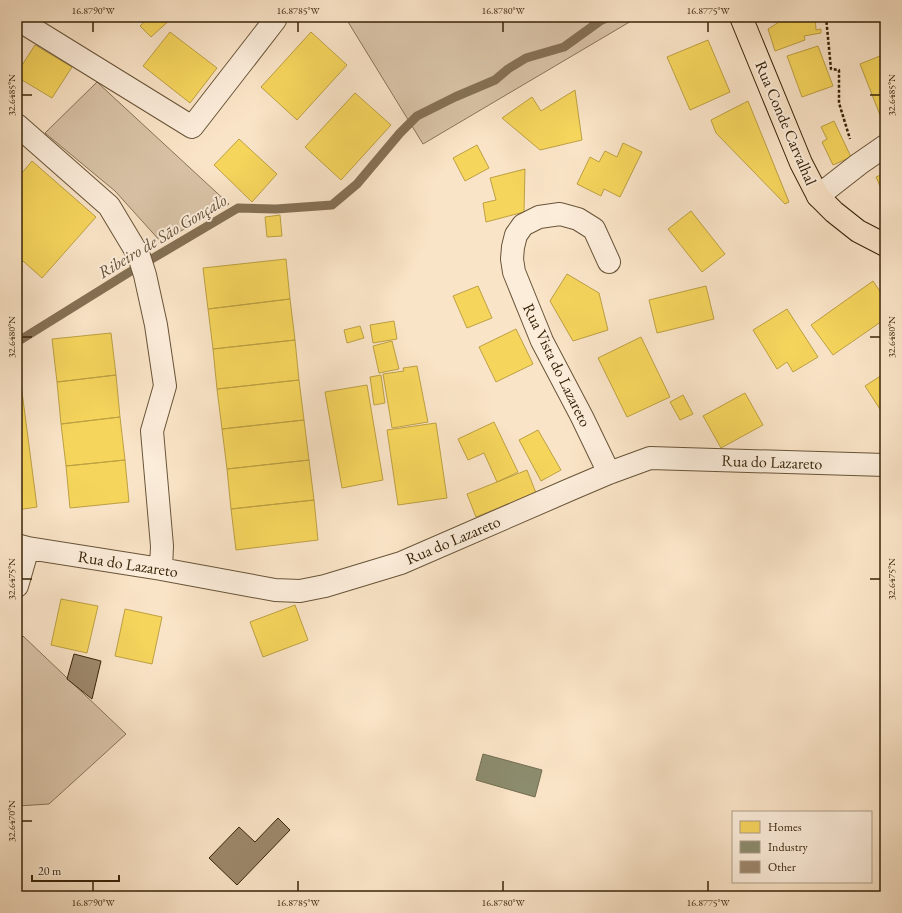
<svg xmlns="http://www.w3.org/2000/svg" width="902" height="913" font-family="'EB Garamond',serif">
	<style>
		.green { fill: #d9c3a7; stroke: #887458 }
		.homes { fill: #f6d55c; stroke: #bda043 }
		.industry { fill: #8c8c6e; stroke: #736d50 }
		.lines { fill: none; stroke-linecap: round; stroke-linejoin: round }
		.stream { stroke: #857054; stroke-width: 9 }
		.building { fill: #9d886c; stroke: #382409 }
		.minor-casing { stroke: #685438; stroke-width: 24 }
		.major-casing { stroke: #382409; stroke-width: 24 }
		.path { stroke: #382409; stroke-width: 2.5; stroke-dasharray: 3 2; stroke-linecap: butt }
		.minor { stroke: #fceddb; stroke-width: 22 }
		.major { stroke: #fae4c7; stroke-width: 22 }
		.ticks { fill: none; stroke: #382409; stroke-width: 1.5 }
		.labels { text-anchor: middle; dominant-baseline: central; stroke-width: 4; stroke-linejoin: round; paint-order: stroke }
		.street-label { font-size: 16px; fill: #382409; stroke: #fceddb }
		.water-label { font-size: 17px; font-style: italic; fill: #655035; stroke: #fceddb }
		.neatline { fill: none; stroke: #382409; stroke-width: 1.5 }
		.ticks-label { font-size: 10px; text-anchor: middle; fill: #382409 }
	</style>
	<rect width="100%" height="100%" fill="#fae4c7"/>
	<filter id="stains"><feTurbulence type="fractalNoise" baseFrequency=".005" numOctaves="4"/><feColorMatrix values="0 0 0 0 .2 0 0 0 0 .09 0 0 0 0 .02 0 0 0 .5 -.17"/></filter>
	<radialGradient id="worn" r=".72"><stop offset=".6" stop-color="#630" stop-opacity="0"/><stop offset="1" stop-color="#630" stop-opacity=".3"/></radialGradient>
	<!-- green -->
	<path class="green" d="M345,17H638L423,144Z
		M97,82L229,204L161,242L115,191L45,133Z
		M23,636L126,734L49,804L17,806V643Z"/>
	<!-- homes -->
	<path class="homes" d="M149,17H171L172,18L151,37L140,26Z
		M778,17H815L816,30L821,29V33L804,36L805,40L775,51L768,29L779,22Z
		M170,32L217,68L190,103L143,66Z
		M311,32L347,65L297,120L261,87Z
		M708,40L730,92L690,110L667,57Z
		M35,45L72,67L52,98L17,77V73Z
		M818,46L833,86L802,97L787,56Z
		M885,54V113L880,115L860,64Z
		M575,90L582,140L540,150L502,118L532,97L541,111Z
		M355,93L391,125L341,180L305,147Z
		M748,101L789,202L785,204L716,133L711,120Z
		M834,121L851,157L833,165L822,142L827,139L821,127Z
		M239,139L277,174L252,202L214,165Z
		M623,143L642,152L620,197L604,189L601,196L577,184L590,157L599,162L605,151L617,157Z
		M477,145L489,168L465,181L453,158Z
		M32,161L96,217L42,278L23,261L17,267V179Z
		M525,169L524,212L486,222L483,203L496,200L490,178Z
		M885,173V197L876,177Z
		M691,211L725,254L702,272L668,229Z
		M280,215L282,236L267,237L265,217Z
		M286,259L290,299L208,309L203,268Z
		M567,274L599,293L608,330L573,341L550,301Z
		M873,281L885,299V319L833,355L811,325Z
		M478,286L492,318L467,328L453,296Z
		M706,286L714,319L657,333L649,300Z
		M290,299L295,340L213,349L208,309Z
		M787,309L818,357L793,372L787,362L777,369L753,330Z
		M394,321L397,339L373,343L370,325Z
		M360,326L364,338L347,343L344,330Z
		M516,329L533,364L496,382L479,347Z
		M111,333L116,375L57,382L52,339Z
		M641,337L670,397L627,417L598,358Z
		M295,340L299,380L217,389L213,349Z
		M392,341L399,369L379,373L373,346Z
		M417,366L428,422L392,428L383,374L404,371L403,368Z
		M885,373V417L865,386Z
		M116,375L120,417L61,424L57,382Z
		M381,375L385,403L374,405L370,377Z
		M299,380L304,420L222,429L217,389Z
		M17,384H21L37,507L17,510Z
		M367,385L383,480L342,488L325,392Z
		M745,393L763,425L721,448L703,416Z
		M683,395L693,414L680,420L670,402Z
		M120,417L125,460L66,466L61,424Z
		M304,420L309,460L227,469L222,429Z
		M494,422L518,472L497,482L484,453L468,460L458,439Z
		M436,423L447,498L398,505L387,430Z
		M538,430L561,470L541,481L519,440Z
		M125,460L129,502L70,508L66,466Z
		M309,460L314,500L231,509L227,469Z
		M527,470L536,493L476,517L467,494Z
		M314,500L318,540L236,550L231,509Z
		M61,599L98,606L87,653L51,645Z
		M295,605L308,640L263,657L250,622Z
		M125,609L162,617L152,664L115,656Z"/>
	<!-- industry -->
	<path class="industry" d="M483,754L542,770L535,797L476,780Z"/>
	<g class="lines">
		<!-- stream -->
		<path class="stream" d="M17,342L128,273L238,208L276,209L332,205L357,184L400,133L417,116L455,97L495,80L508,69L526,58L564,47L600,21L609,17"/>
	</g>
	<!-- building -->
	<path class="building" d="M74,654L101,661L92,699L67,679Z
		M278,818L290,830L237,885L209,858L239,827L255,842Z"/>
	<g class="lines">
		<defs>
			<path id="minor" d="M17,19L192,127L275,20
				M17,125L109,206L139,256L145,275L156,325L165,386L152,431L162,546L161,569
				M818,196L859,164L885,146
				M609,262L594,229L578,219L560,214L539,217L523,225L516,235L513,247L512,259L514,272L542,341L582,417L609,473
				M17,545L28,548L161,569L275,590L300,591L325,586L401,563L569,490L609,473L650,458L885,465
				M17,586L28,548"/>
			<path id="major" d="M741,17L801,163L818,196L834,212L858,231L885,245"/>
		</defs>
		<!-- minor casing -->
		<use href="#minor" class="minor-casing"/>
		<!-- major casing -->
		<use href="#major" class="major-casing"/>
		<!-- path -->
		<path class="path" d="M826,17L831,69L839,70V103L850,139"/>
		<!-- minor -->
		<use href="#minor" class="minor"/>
		<!-- major -->
		<use href="#major" class="major"/>
	</g>
	<!-- ticks -->
	<path class="ticks" d="M93,22V32M298,22V32M503,22V32M708,22V32M22,95H32M870,95H880M22,337H32M870,337H880M22,579H32M870,579H880M22,821H32M93,881V891M298,881V891M503,881V891M708,881V891"/>
	<g class="labels">
		<!-- street labels -->
		<g class="street-label">
			<text transform="translate(786 123) rotate(67)">Rua Conde Carvalhal</text>
			<text transform="translate(557 365) rotate(64)">Rua Vista do Lazareto</text>
			<text transform="translate(772 462) rotate(2)">Rua do Lazareto</text>
			<text transform="translate(453 540) rotate(-23)">Rua do Lazareto</text>
			<text transform="translate(128 564) rotate(9)">Rua do Lazareto</text>
		</g>
		<!-- water labels -->
		<g class="water-label">
			<text transform="translate(162 236) rotate(-31)">Ribeiro de São Gonçalo</text>
		</g>
	</g>
	<!-- margin -->
	<rect width="902" height="913" fill="none" stroke="#fae4c7" stroke-width="44"/>
	<!-- legend -->
	<rect x="732" y="811" width="140" height="72" fill="#fceddb" stroke="#ae9d87"/>
	<rect x="740" y="821" width="20" height="12" fill="#f6d55c" stroke="#ae9d87"/>
	<text x="768" y="831" font-size="12" fill="#382409">Homes</text>
	<rect x="740" y="841" width="20" height="12" fill="#8c8c6e" stroke="#ae9d87"/>
	<text x="768" y="851" font-size="12" fill="#382409">Industry</text>
	<rect x="740" y="861" width="20" height="12" fill="#9d886c" stroke="#ae9d87"/>
	<text x="768" y="871" font-size="12" fill="#382409">Other</text>
	<!-- scale -->
	<path d="M32 875v6h87v-6" fill="none" stroke="#382409" stroke-width="2"/>
	<text x="38" y="875" font-size="12" fill="#382409" stroke="#fceddb" stroke-width="3" paint-order="stroke">20 m</text>
	<rect x="22" y="22" width="858" height="869" class="neatline"/>
	<g class="ticks-label">
		<text x="93" y="14">16.8790°W</text>
		<text x="298" y="14">16.8785°W</text>
		<text x="503" y="14">16.8780°W</text>
		<text x="708" y="14">16.8775°W</text>
		<text transform="translate(11 95) rotate(-90)" y="4">32.6485°N</text>
		<text transform="translate(891 95) rotate(-90)" y="4">32.6485°N</text>
		<text transform="translate(11 337) rotate(-90)" y="4">32.6480°N</text>
		<text transform="translate(891 337) rotate(-90)" y="4">32.6480°N</text>
		<text transform="translate(11 579) rotate(-90)" y="4">32.6475°N</text>
		<text transform="translate(891 579) rotate(-90)" y="4">32.6475°N</text>
		<text transform="translate(11 821) rotate(-90)" y="4">32.6470°N</text>
		<text x="93" y="906">16.8790°W</text>
		<text x="298" y="906">16.8785°W</text>
		<text x="503" y="906">16.8780°W</text>
		<text x="708" y="906">16.8775°W</text>
	</g>
	<rect width="100%" height="100%" filter="url(#stains)"/>
	<rect width="100%" height="100%" fill="url(#worn)"/>
</svg>
